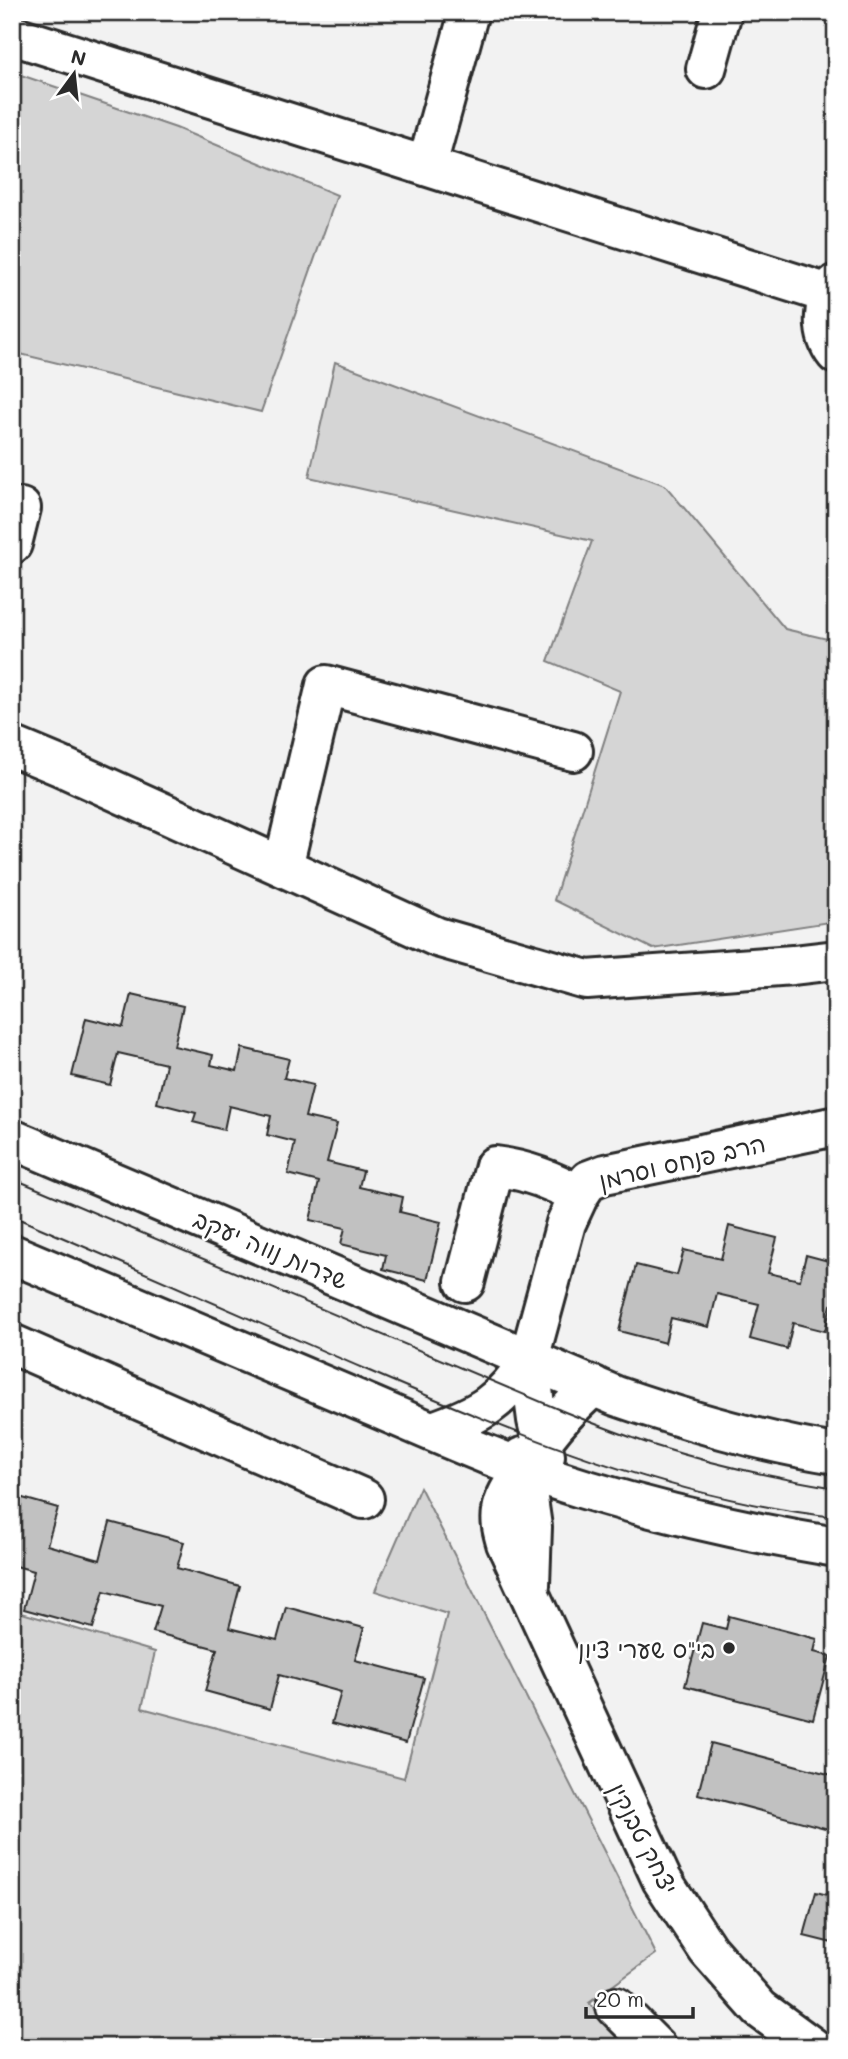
<svg xmlns="http://www.w3.org/2000/svg" width="848" height="2059" font-family="Mali,'Playpen Sans Hebrew',sans-serif">
	<style>
		.green { fill: #d5d5d5; stroke: #808080; stroke-width: 2 }
		.building { fill: #c1c1c1; stroke: #2b2b2b; stroke-width: 2 }
		.lines { fill: none; stroke-linecap: round; stroke-linejoin: round }
		.minor-casing { stroke: #2b2b2b; stroke-width: 44 }
		.minor { stroke: #fff; stroke-width: 38 }
		.tram { stroke: #2b2b2b; stroke-width: 2 }
		.poi-dot { fill: #2b2b2b; stroke: #fff; stroke-width: 2.5 }
		.labels { text-anchor: middle; dominant-baseline: central; stroke-width: 5; stroke-linejoin: round; paint-order: stroke }
		.street-label { font-size: 24px; fill: #2b2b2b; stroke: #fff }
		.poi-label { font-size: 24px; fill: #2b2b2b; stroke: #fff; text-anchor: end }
	</style>
	<rect width="100%" height="100%" fill="#f2f2f2"/>
	<filter id="ink" filterUnits="userSpaceOnUse"><feTurbulence type="fractalNoise" baseFrequency=".0143" numOctaves="2"/><feDisplacementMap in="SourceGraphic" scale="14" xChannelSelector="R" yChannelSelector="G"/><feConvolveMatrix kernelMatrix="1 2 1 2 8 2 1 2 1" color-interpolation-filters="sRGB"/></filter>
	<g filter="url(#ink)">
		<!-- green -->
		<path class="green" d="M12,72L176,128L337,195L261,412L12,352Z
			M335,362L665,485L785,629L836,641V921L653,949L554,900L620,691L548,661L592,541L309,477Z
			M420,1487L656,1954L589,2003L627,2047H12V1610L155,1652L142,1708L404,1778L447,1614L375,1591Z"/>
		<!-- building -->
		<path class="building" d="M131,994L183,1006L174,1046L213,1055L211,1065L237,1071L242,1048L289,1059L284,1078L313,1085L305,1117L337,1124L327,1162L363,1171L359,1187L403,1197L400,1212L441,1222L427,1280L383,1269L386,1255L341,1244L345,1228L310,1220L319,1182L288,1174L295,1142L267,1135L271,1116L229,1106L224,1130L193,1122L196,1113L157,1103L166,1064L118,1053L110,1085L72,1076L86,1018L123,1027Z
			M729,1226L777,1238L768,1273L800,1280L806,1255L836,1263V1306L831,1305L825,1331L793,1323L787,1349L750,1339L759,1304L717,1294L709,1327L671,1318L665,1343L619,1331L636,1265L677,1275L684,1250L721,1259Z
			M12,1495L58,1508L47,1545L100,1560L110,1522L184,1542L177,1568L240,1586L229,1628L277,1640L286,1607L364,1628L355,1660L424,1678L406,1743L332,1723L341,1692L279,1675L270,1709L205,1691L217,1649L153,1632L161,1606L104,1591L93,1628L24,1609L34,1571L12,1565Z
			M729,1616L817,1639L814,1652L830,1656L813,1719L685,1686L702,1623L726,1629Z
			M711,1743L836,1776V1831L698,1794Z
			M816,1892L836,1897V1944L804,1936Z"/>
		<g class="lines">
			<defs>
				<path id="minor" d="M12,35L829,294
					M706,69L722,12
					M427,165L469,12
					M836,284C822,305 820,334 836,354
					M12,544L21,508
					M12,746L60,766L283,867
					M573,751L326,685L283,867L437,937L587,980L793,965L836,960
					M12,1139L616,1396C689,1421 760,1442 836,1454
					M12,1254C127,1303 243,1351 358,1400C431,1431 507,1466 584,1489C666,1514 751,1533 836,1547
					M465,1282L495,1166C525,1170 552,1180 579,1195
					M12,1344L364,1499
					M594,1386C564,1411 541,1440 521,1473C513,1485 504,1497 502,1511C500,1523 503,1532 506,1543L662,1880L708,1950L760,2009L812,2047
					M433,1431C479,1415 503,1402 529,1359
					M545,1456L537,1420L529,1359L566,1223L579,1195L589,1180L605,1174L836,1126
					M522,1457L532,1527L530,1585
					M616,2007L656,2047"/>
			</defs>
			<!-- minor casing -->
			<use href="#minor" class="minor-casing"/>
			<!-- minor -->
			<use href="#minor" class="minor"/>
			<!-- tram -->
			<path class="tram" d="M12,1178L565,1412C595,1424 626,1436 656,1446C715,1465 775,1478 836,1488
				M12,1216C131,1266 249,1319 367,1370C518,1435 671,1499 836,1517"/>
		</g>
	</g>
	<!-- markers -->
	<circle class="poi-dot" cx="729" cy="1648" r="7"/>
	<g class="labels">
		<!-- street labels -->
		<g class="street-label">
			<text transform="translate(682 1161) rotate(-13)">הרב פנחס וסרמן</text>
			<text transform="translate(271 1249) rotate(23)">שדרות נווה יעקב</text>
			<text transform="translate(644 1838) rotate(63)">יצחק טבנקין</text>
		</g>
		<!-- poi labels -->
		<g class="poi-label">
			<text x="715" y="1648">בי"ס שערי ציון</text>
		</g>
	</g>
	<!-- margin -->
	<rect width="848" height="2059" fill="none" stroke="#fff" stroke-width="42"/>
	<rect x="21" y="21" width="806" height="2017" fill="none" stroke="#2b2b2b" stroke-width="2.5" filter="url(#ink)"/>
	<!-- north arrow -->
	<g transform="translate(74 74) rotate(15)" stroke="#ffffff" stroke-width="5" paint-order="stroke">
	<path d="M0-5L12 26L0 18L-12 26Z" fill="#2b2b2b"/>
	<text y="-10" font-size="19" font-weight="bold" text-anchor="middle" fill="#2b2b2b">N</text>
	</g>
	<!-- scale -->
	<path d="M586 2007v10h107v-10" fill="none" stroke="#2b2b2b" stroke-width="3.5"/>
	<text x="596" y="2007" font-size="21" fill="#2b2b2b" stroke="#ffffff" stroke-width="5" paint-order="stroke">20 m</text>
</svg>
